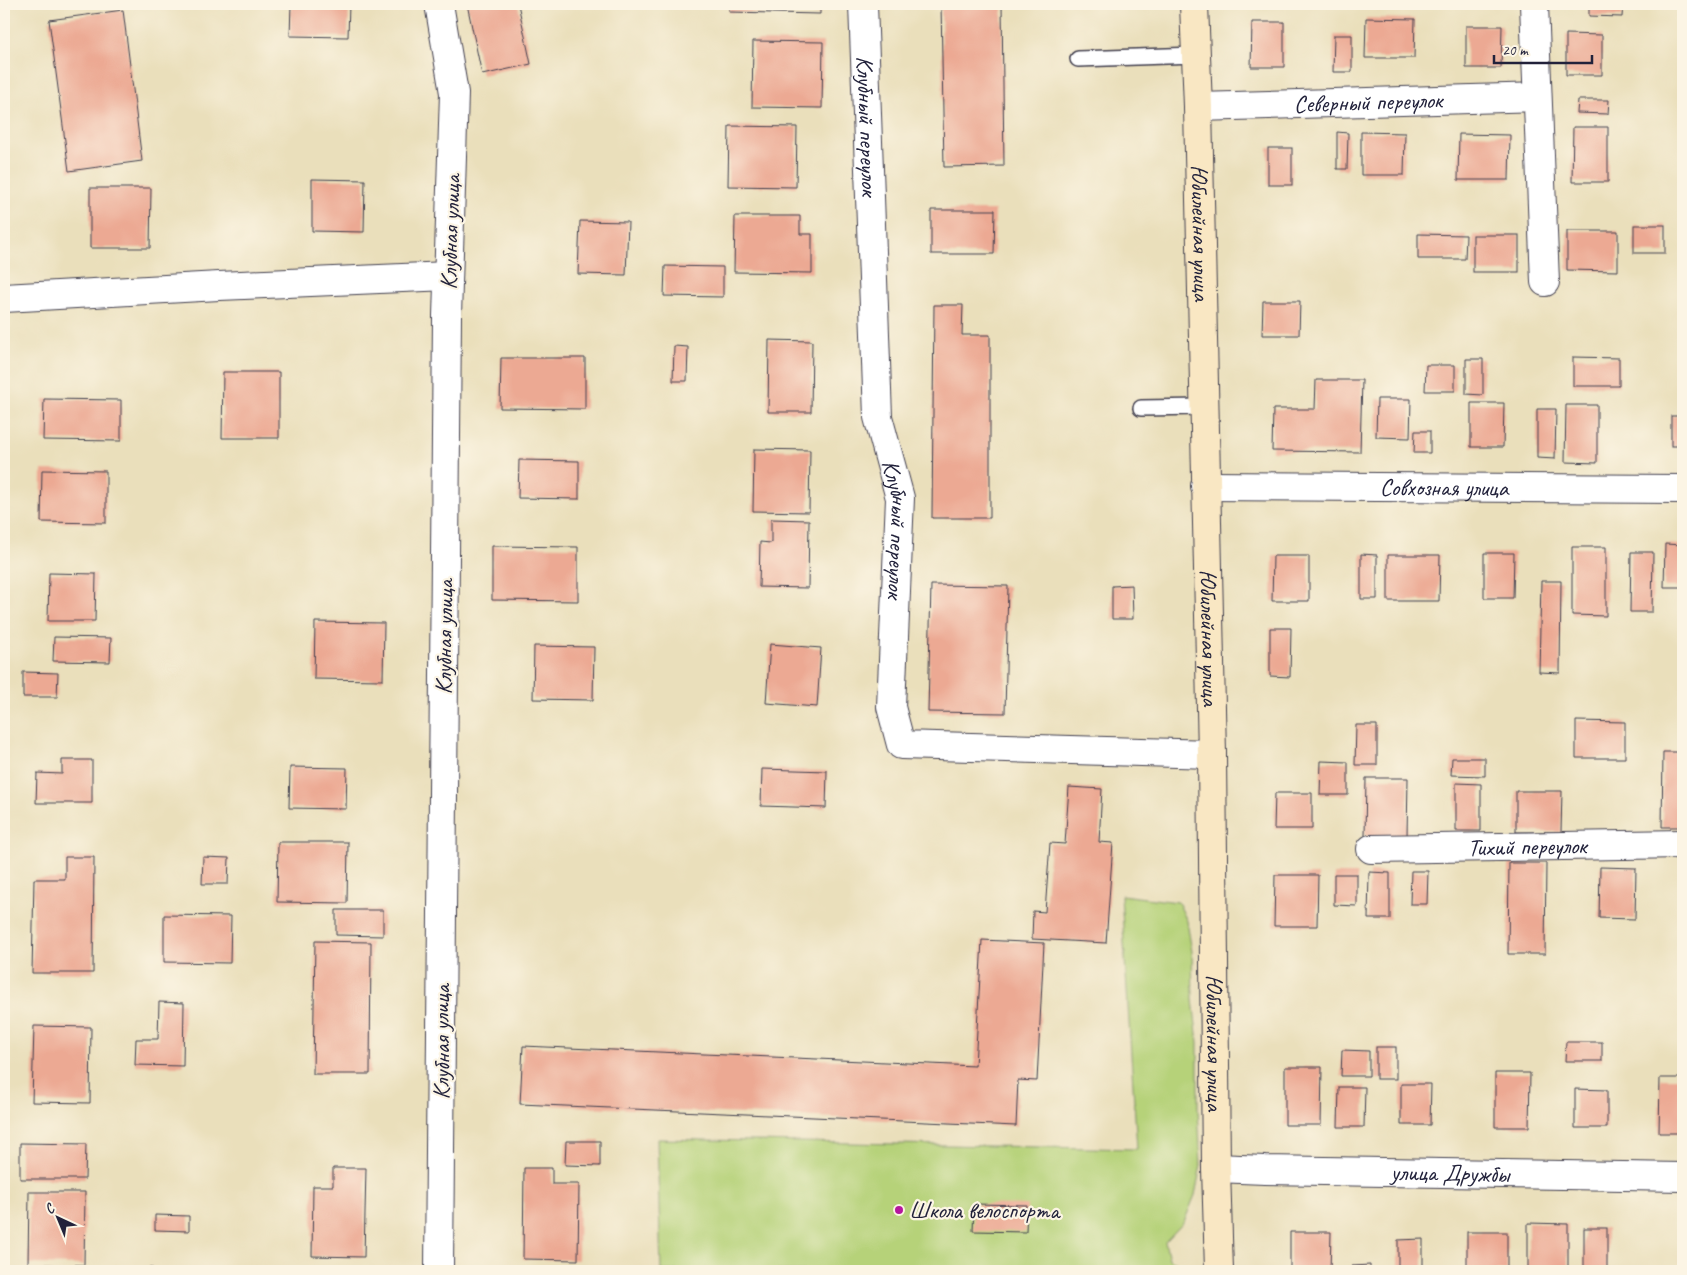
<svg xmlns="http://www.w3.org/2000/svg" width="1687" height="1275" viewBox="0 0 1687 1275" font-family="Caveat,sans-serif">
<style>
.green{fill:#b6d279;stroke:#6c7a5a}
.building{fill:#eca993}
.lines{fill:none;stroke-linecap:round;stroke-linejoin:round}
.lane-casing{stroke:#403e4e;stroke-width:18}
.street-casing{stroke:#403e4e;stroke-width:30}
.secondary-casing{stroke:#403e4e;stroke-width:30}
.lane{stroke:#fff;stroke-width:15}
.street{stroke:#fff;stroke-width:28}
.secondary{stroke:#f9e7c3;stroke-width:28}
.poi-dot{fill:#b5179e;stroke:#fcf5e5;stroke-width:2}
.labels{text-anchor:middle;stroke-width:4.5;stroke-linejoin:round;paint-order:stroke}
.street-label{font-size:24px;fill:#22223b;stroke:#fcf5e5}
.poi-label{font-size:24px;fill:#22223b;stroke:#fcf5e5;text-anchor:start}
</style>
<rect width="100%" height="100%" fill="#fcf5e5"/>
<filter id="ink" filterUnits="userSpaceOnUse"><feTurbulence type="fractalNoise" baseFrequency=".02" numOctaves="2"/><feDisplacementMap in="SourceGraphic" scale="10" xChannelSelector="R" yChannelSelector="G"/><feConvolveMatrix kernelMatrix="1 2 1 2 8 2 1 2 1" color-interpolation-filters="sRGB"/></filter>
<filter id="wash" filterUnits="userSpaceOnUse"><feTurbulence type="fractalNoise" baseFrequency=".0096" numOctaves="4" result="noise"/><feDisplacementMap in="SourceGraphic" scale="20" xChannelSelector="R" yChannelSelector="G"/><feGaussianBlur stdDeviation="1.12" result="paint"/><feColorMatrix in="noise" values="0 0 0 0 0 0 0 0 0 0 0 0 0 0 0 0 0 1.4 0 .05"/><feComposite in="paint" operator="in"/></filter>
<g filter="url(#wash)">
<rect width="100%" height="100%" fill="#eadfbb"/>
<!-- green -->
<polygon class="green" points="1121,895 1178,902 1187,921 1192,952 1193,1000 1198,1042 1198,1110 1201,1165 1195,1195 1184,1222 1165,1242 1169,1259 1183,1265 1184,1271 1139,1271 1139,1268 1138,1271 661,1271 657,1139 1137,1149"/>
<g id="blocks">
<!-- building -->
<g class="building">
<polygon points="291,4 349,4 348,37 290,36"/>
<polygon points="467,4 518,4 531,64 482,75"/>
<polygon points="729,4 820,4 820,14 729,12"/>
<polygon points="941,4 1002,4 1004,166 944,167"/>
<polygon points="1589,4 1623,4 1622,17 1589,16"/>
<rect x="1656" y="4" width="27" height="3"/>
<polygon points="123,10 142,161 69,171 49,20"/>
<polygon points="1366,18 1415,19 1414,58 1365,58"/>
<polygon points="1252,22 1284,22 1284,67 1251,67"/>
<polygon points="1466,26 1502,26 1501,68 1466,68"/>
<polygon points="1566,34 1602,35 1602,75 1566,75"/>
<polygon points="1334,35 1352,35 1352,72 1333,72"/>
<polygon points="753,41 823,42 822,108 752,107"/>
<polygon points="1578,100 1609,100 1608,114 1577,113"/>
<polygon points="729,126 797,127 796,187 728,186"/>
<polygon points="1573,127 1608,127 1608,182 1572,182"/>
<polygon points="1337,132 1348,133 1347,169 1337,169"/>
<polygon points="1361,132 1405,133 1404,175 1361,175"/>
<polygon points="1459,134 1510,135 1509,180 1458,180"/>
<rect x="1268" y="148" width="24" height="37"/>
<polygon points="312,179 365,180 364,232 312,231"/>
<polygon points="90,188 151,188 150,248 90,248"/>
<polygon points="931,210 995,210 994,254 931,254"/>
<polygon points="735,216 800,216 800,234 812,234 812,273 734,272"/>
<polygon points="580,221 628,222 626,275 578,274"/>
<rect x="1634" y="225" width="31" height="28"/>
<polygon points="1567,231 1618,231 1618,271 1567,270"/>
<polygon points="1418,234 1466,235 1465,259 1418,259"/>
<rect x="1473" y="235" width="46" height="37"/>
<polygon points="665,266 723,267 723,297 664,296"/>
<polygon points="1263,301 1300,301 1299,335 1262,335"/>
<polygon points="934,305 963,305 962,335 990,335 990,518 932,518"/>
<polygon points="769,340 812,341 811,412 768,412"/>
<polygon points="674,346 688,347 687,381 673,381"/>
<polygon points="1573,357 1619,358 1619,386 1573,386"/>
<polygon points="501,358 585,358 585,409 500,408"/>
<polygon points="1466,359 1483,359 1483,395 1466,394"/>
<polygon points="1426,365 1455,365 1455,391 1425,391"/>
<polygon points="223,372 279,372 279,438 222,438"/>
<polygon points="1316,380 1362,380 1360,452 1272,451 1273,409 1315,409"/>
<polygon points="44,399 121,400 121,441 43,440"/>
<polygon points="1377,399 1411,399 1410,438 1376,437"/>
<polygon points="1471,403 1504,403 1503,447 1471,447"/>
<polygon points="1566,405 1597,405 1597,463 1565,462"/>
<polygon points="1537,409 1556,409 1555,459 1537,458"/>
<rect x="1671" y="416" width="12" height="30"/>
<polygon points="1415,431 1430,431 1430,453 1414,453"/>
<polygon points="754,449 810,450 809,512 753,511"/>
<polygon points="519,460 579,461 579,499 518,498"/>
<polygon points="42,470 106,471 106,523 41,522"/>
<polygon points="771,519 809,520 808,588 759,587 760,542 771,543"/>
<polygon points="1665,544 1683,545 1683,587 1664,587"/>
<polygon points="492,546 578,547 578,601 492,600"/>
<polygon points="1572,547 1606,547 1606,616 1572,615"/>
<polygon points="1631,552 1653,552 1652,612 1630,612"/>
<polygon points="1484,553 1514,553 1513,598 1484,598"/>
<polygon points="1361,554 1377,555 1377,599 1361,599"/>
<polygon points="1388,555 1440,555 1439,601 1388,601"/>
<polygon points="1273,556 1309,556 1309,601 1272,601"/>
<polygon points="49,573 96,574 95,621 48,621"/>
<polygon points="1541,581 1561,581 1560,673 1539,672"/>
<polygon points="931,585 1008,586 1005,713 928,712"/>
<polygon points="1132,585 1133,619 1112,619 1112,586"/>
<polygon points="315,622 384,623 383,680 314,679"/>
<polygon points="1270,628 1291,628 1290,677 1270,676"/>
<polygon points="54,637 111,638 110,662 53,661"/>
<polygon points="770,644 821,648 817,707 766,703"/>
<polygon points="534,646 594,647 593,700 533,699"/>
<polygon points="23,672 58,673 57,697 23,697"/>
<polygon points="1576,721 1625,722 1625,758 1576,758"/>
<polygon points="1356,725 1377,725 1377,765 1355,765"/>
<polygon points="1663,752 1683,752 1683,827 1662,827"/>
<polygon points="1452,758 1485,758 1485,776 1451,775"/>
<polygon points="62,760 92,760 92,803 36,803 37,773 62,774"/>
<polygon points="1321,761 1348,762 1348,795 1320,795"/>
<polygon points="290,767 347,768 346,809 289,808"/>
<polygon points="762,769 827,771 826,808 761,806"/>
<polygon points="1366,778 1408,778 1407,836 1365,836"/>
<polygon points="1456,783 1481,784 1481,831 1456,831"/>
<polygon points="1069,787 1102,789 1099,842 1113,843 1106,943 1032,939 1033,911 1045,912 1050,843 1065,844"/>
<polygon points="1516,791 1562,791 1561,832 1516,832"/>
<polygon points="1275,793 1312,793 1312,829 1274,829"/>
<polygon points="278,842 348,842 347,903 277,902"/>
<polygon points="65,857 94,857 93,973 32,973 34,879 65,879"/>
<polygon points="203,857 229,858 228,884 202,884"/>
<polygon points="1509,863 1546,863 1545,954 1508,954"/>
<polygon points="1600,867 1636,868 1635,919 1599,918"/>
<polygon points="1411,871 1428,871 1427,904 1410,904"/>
<polygon points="1369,872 1390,873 1390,919 1368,919"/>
<polygon points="1334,874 1357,874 1357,906 1334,905"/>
<polygon points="1275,875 1318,875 1317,926 1274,926"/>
<polygon points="336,910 383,910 383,936 336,935"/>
<polygon points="164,915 231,916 230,963 164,962"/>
<polygon points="982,940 1044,943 1037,1081 1018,1080 1016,1126 520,1104 523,1046 975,1066"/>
<polygon points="315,941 371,942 370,1074 313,1074"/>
<polygon points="159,1002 184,1003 183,1066 135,1065 136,1039 158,1039"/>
<polygon points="34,1026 91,1027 90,1103 32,1102"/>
<polygon points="1566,1042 1602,1042 1602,1061 1565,1061"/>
<rect x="1376" y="1047" width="20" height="32"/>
<polygon points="1342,1050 1369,1051 1369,1076 1341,1076"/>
<polygon points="1285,1067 1322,1067 1321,1125 1285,1125"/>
<polygon points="1495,1073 1530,1073 1529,1127 1495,1127"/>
<polygon points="1660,1078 1683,1078 1683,1133 1659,1133"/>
<polygon points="1401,1084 1431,1084 1430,1125 1401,1125"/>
<polygon points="1339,1087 1365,1087 1364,1127 1338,1127"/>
<polygon points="1575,1089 1607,1090 1607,1128 1575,1128"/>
<polygon points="566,1141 600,1141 600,1166 565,1165"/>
<polygon points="20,1143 86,1144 85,1179 20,1179"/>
<polygon points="333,1168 366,1168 364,1257 312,1256 313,1186 333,1186"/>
<polygon points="524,1168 552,1168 552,1184 579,1184 578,1260 523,1259"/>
<polygon points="29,1192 85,1192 84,1265 28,1264"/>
<polygon points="974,1204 1027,1205 1026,1232 973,1231"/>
<polygon points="155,1215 189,1216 189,1231 155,1230"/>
<polygon points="1528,1223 1568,1224 1568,1271 1528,1271"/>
<rect x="1584" y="1228" width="23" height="43"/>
<polygon points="1290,1232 1331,1232 1330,1271 1290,1271"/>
<rect x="1467" y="1232" width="40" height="39"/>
<polygon points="1423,1239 1423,1271 1398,1271 1398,1240"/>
<polygon points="1370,1265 1370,1271 1352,1271 1352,1266"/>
<rect x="108" y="1268" width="44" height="3"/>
</g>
</g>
</g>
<g filter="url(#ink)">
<use href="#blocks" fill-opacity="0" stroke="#403e4e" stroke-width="1"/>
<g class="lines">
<defs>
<g id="lane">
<polyline points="1078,59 1196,55"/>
<polyline points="1141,408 1203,407"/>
</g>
<g id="street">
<polyline points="439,4 454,93 447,316 439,1271"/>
<path id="s1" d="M 863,4 L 878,417 L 900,498 L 891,707 L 901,745 L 1212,754"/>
<polyline points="1534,4 1545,282"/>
<path id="s2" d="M 1198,107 L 1537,97"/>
<polyline points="4,298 219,286 448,276"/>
<path id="s3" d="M 1205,486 L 1683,489"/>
<path id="s4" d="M 1371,849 L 1683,844"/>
<path id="s5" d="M 1216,1168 L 1265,1170 L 1683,1177"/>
</g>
<g id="secondary">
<path id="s6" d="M 1194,4 L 1198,107 L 1212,754 L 1216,1168 L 1219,1271"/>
</g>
</defs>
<!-- lane casing -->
<use href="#lane" class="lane-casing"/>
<!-- street casing -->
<use href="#street" class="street-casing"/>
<!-- secondary casing -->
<use href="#secondary" class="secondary-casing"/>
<!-- lane -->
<use href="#lane" class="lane"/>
<!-- street -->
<use href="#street" class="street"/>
<!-- secondary -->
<use href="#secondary" class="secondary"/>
</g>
</g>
<!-- markers -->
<circle class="poi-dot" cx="899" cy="1210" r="5"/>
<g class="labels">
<!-- street labels -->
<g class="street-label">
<text dy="8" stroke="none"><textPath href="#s2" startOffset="170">Северный переулок</textPath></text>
<text dy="8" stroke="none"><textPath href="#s1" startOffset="122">Клубный переулок</textPath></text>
<text transform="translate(450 232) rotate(-88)" y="8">Клубная улица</text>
<text dy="8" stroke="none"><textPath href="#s6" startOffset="229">Юбилейная улица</textPath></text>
<text dy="8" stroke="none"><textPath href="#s3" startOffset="239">Совхозная улица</textPath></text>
<text dy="8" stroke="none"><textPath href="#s1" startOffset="528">Клубный переулок</textPath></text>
<text transform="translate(444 637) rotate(-89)" y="8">Клубная улица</text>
<text dy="8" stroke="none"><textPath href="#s6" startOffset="634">Юбилейная улица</textPath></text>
<text dy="8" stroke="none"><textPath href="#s4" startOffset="156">Тихий переулок</textPath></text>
<text transform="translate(441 1042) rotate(-90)" y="8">Клубная улица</text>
<text dy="8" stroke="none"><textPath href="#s6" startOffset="1039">Юбилейная улица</textPath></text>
<text dy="8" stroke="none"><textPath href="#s5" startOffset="234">улица Дружбы</textPath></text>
</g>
<!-- poi labels -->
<g class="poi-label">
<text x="909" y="1218">Школа велоспорта</text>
</g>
</g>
<!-- margin -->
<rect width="1687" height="1275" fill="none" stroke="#fcf5e5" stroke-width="20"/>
<!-- north arrow -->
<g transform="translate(58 1218) rotate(316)" stroke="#fcf5e5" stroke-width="4" paint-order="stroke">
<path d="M0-4L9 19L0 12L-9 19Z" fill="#22223b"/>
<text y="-8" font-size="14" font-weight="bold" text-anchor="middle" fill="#22223b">С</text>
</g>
<!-- scale -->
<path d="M1494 55v8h98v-8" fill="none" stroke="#22223b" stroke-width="2.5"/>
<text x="1502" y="55" font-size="15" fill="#22223b" stroke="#fcf5e5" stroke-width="4" paint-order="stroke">20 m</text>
</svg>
